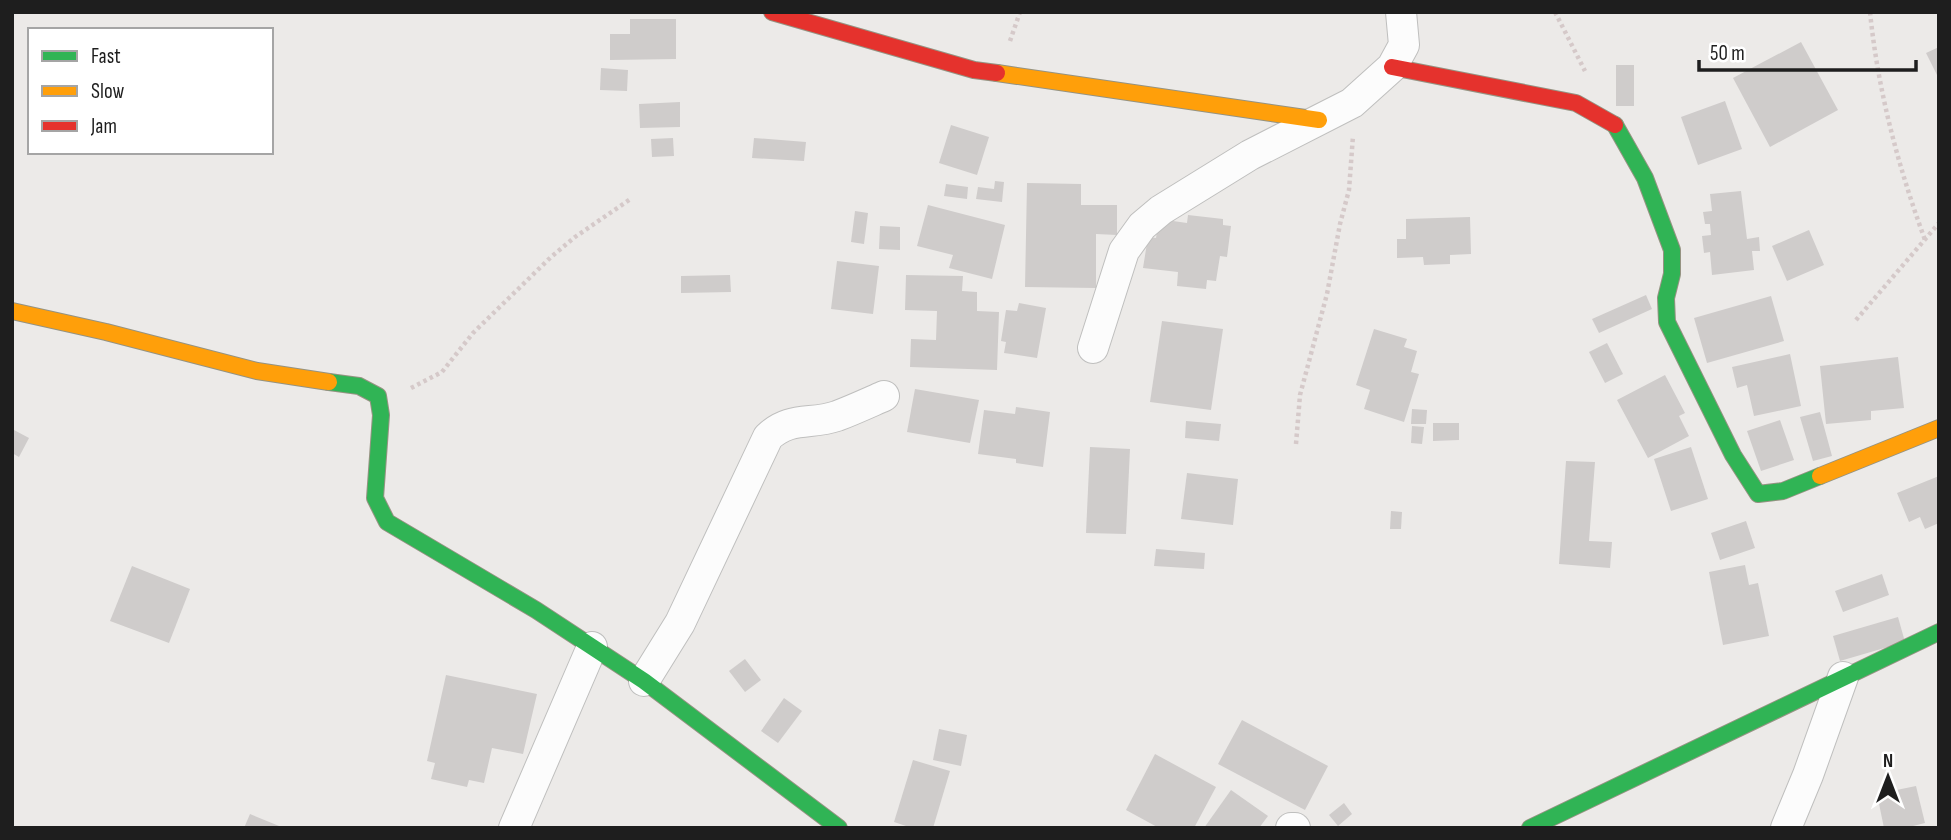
<svg xmlns="http://www.w3.org/2000/svg" width="1951" height="840" viewBox="0 0 1951 840" font-family="'Sofia Sans Condensed',sans-serif">
<style>
.building{fill:#cfcccb}
.lines{fill:none;stroke-linecap:round;stroke-linejoin:round}
.street-casing{stroke:#bfbfbe;stroke-width:32}
.fast-casing{stroke:#959382;stroke-width:18}
.slow-casing{stroke:#959382;stroke-width:18}
.jam-casing{stroke:#959382;stroke-width:18}
.path{stroke:#d5c9c9;stroke-width:4.5;stroke-dasharray:3.5 3.5;stroke-linecap:butt}
.street{stroke:#fcfcfc;stroke-width:30}
.fast{stroke:#30b455;stroke-width:16}
.slow{stroke:#ff9f0a;stroke-width:16}
.jam{stroke:#e5322d;stroke-width:16}
</style>
<rect width="100%" height="100%" fill="#eceae8"/>
<!-- building -->
<g class="building">
<polygon points="630,19 676,19 676,59 610,60 610,34 630,34"/>
<polygon points="1801,42 1838,110 1770,147 1733,78"/>
<polygon points="1939,47 1939,79 1926,53"/>
<rect x="1616" y="65" width="18" height="41"/>
<polygon points="601,68 628,70 627,91 600,90"/>
<polygon points="1725,101 1742,149 1698,165 1681,117"/>
<polygon points="680,102 680,127 640,128 639,104"/>
<polygon points="951,125 989,137 977,175 939,163"/>
<polygon points="673,138 674,156 652,157 651,139"/>
<polygon points="754,138 806,142 804,161 752,158"/>
<polygon points="995,181 1004,182 1002,202 976,199 978,187 994,189"/>
<polygon points="1027,183 1081,184 1081,205 1117,205 1117,235 1096,234 1096,288 1025,287"/>
<polygon points="946,184 968,187 967,199 944,196"/>
<polygon points="1741,191 1747,239 1759,237 1760,251 1752,251 1754,270 1712,275 1710,252 1704,253 1702,236 1711,235 1710,224 1705,224 1703,212 1712,211 1710,194"/>
<polygon points="928,205 1005,225 992,279 949,268 953,255 917,246"/>
<polygon points="855,211 868,213 864,244 851,242"/>
<polygon points="1188,215 1223,219 1223,225 1231,226 1227,257 1220,256 1216,281 1207,280 1206,289 1177,286 1178,272 1143,268 1148,237 1156,238 1159,219 1187,223"/>
<polygon points="1470,217 1471,254 1450,255 1450,264 1424,265 1423,257 1397,258 1397,239 1406,239 1406,219"/>
<polygon points="880,226 900,227 900,250 879,249"/>
<polygon points="1809,230 1824,265 1787,281 1772,246"/>
<polygon points="837,261 879,266 873,314 831,309"/>
<polygon points="730,275 731,292 681,293 681,276"/>
<polygon points="906,275 963,276 962,291 977,292 977,311 999,312 997,370 910,367 911,339 936,340 937,311 905,310"/>
<polygon points="1646,295 1652,309 1599,333 1592,319"/>
<polygon points="1771,296 1784,341 1707,363 1694,318"/>
<polygon points="1019,303 1046,308 1037,358 1004,353 1006,342 1001,341 1006,310 1017,311"/>
<polygon points="1162,321 1223,329 1211,410 1150,402"/>
<polygon points="1374,329 1407,339 1404,347 1417,351 1411,372 1419,374 1404,422 1364,409 1370,390 1356,385"/>
<polygon points="1607,343 1623,374 1605,383 1589,352"/>
<polygon points="1790,354 1801,406 1754,416 1747,385 1737,388 1732,367"/>
<polygon points="1898,357 1904,408 1871,411 1871,420 1826,424 1820,366"/>
<polygon points="1665,375 1685,413 1679,416 1689,436 1648,458 1617,400"/>
<polygon points="915,389 979,400 970,443 907,432"/>
<polygon points="1016,407 1050,412 1043,467 1016,463 1016,459 978,454 984,410 1015,414"/>
<polygon points="1412,409 1427,410 1426,424 1411,424"/>
<polygon points="1820,412 1832,456 1813,461 1800,417"/>
<polygon points="1780,420 1794,460 1761,471 1747,431"/>
<polygon points="1186,421 1221,424 1219,441 1185,438"/>
<polygon points="1433,423 1459,423 1459,440 1433,441"/>
<polygon points="1412,426 1424,427 1422,444 1411,443"/>
<polygon points="14,430 29,438 19,457 12,453"/>
<polygon points="1090,447 1130,449 1126,534 1086,533"/>
<polygon points="1691,447 1708,499 1671,511 1654,459"/>
<polygon points="1566,461 1595,462 1589,541 1612,542 1610,568 1559,564"/>
<polygon points="1187,473 1238,479 1233,525 1181,519"/>
<polygon points="1939,476 1939,523 1925,529 1920,517 1909,522 1897,493"/>
<polygon points="1391,511 1402,512 1401,529 1390,529"/>
<polygon points="1746,521 1755,548 1720,560 1711,533"/>
<polygon points="1156,549 1205,553 1204,569 1154,566"/>
<polygon points="1745,565 1749,585 1758,583 1769,636 1723,645 1709,572"/>
<polygon points="132,566 190,589 169,643 110,621"/>
<polygon points="1882,574 1889,595 1843,612 1835,591"/>
<polygon points="1898,617 1905,642 1840,661 1833,636"/>
<polygon points="745,659 761,680 745,692 729,671"/>
<polygon points="446,675 537,694 523,754 492,748 484,783 469,780 467,787 431,779 435,763 427,761"/>
<polygon points="784,698 802,711 778,743 761,731"/>
<polygon points="1242,720 1328,766 1305,810 1218,764"/>
<polygon points="939,729 967,735 961,766 933,760"/>
<polygon points="1155,754 1216,787 1194,828 1159,828 1126,810"/>
<polygon points="913,760 950,771 933,828 912,828 894,822"/>
<polygon points="1916,786 1925,823 1905,828 1884,828 1877,794"/>
<polygon points="1231,790 1268,816 1259,828 1204,828"/>
<polygon points="1344,803 1352,814 1338,826 1329,815"/>
<polygon points="250,814 284,828 244,828"/>
</g>
<g class="lines">
<defs>
<g id="street">
<polyline points="1093,348 1124,251 1142,226 1161,210 1250,155 1352,103 1392,67 1404,45 1401,12"/>
<path d="M 644,681 L 680,623 L 768,437 C 790,416 811,425 837,416 C 853,410 868,403 884,396"/>
<polyline points="514,828 592,647"/>
<polyline points="1291,828 1295,828"/>
<polyline points="1786,828 1808,775 1843,677"/>
</g>
<g id="fast">
<polyline points="1615,125 1645,178 1672,250 1672,274 1666,298 1667,322 1733,455 1758,494 1783,491 1820,476"/>
<polyline points="329,382 359,386 378,396 381,415 375,498 387,522 536,610 644,681 839,828"/>
<polyline points="1530,828 1939,632"/>
</g>
<g id="slow">
<polyline points="997,73 1319,120"/>
<polyline points="12,311 106,332 257,371 329,382"/>
<polyline points="1820,476 1939,428"/>
</g>
<g id="jam">
<polyline points="772,12 974,70 997,73"/>
<polyline points="1392,67 1576,103 1615,125"/>
</g>
</defs>
<!-- street casing -->
<use href="#street" class="street-casing"/>
<!-- fast casing -->
<use href="#fast" class="fast-casing"/>
<!-- slow casing -->
<use href="#slow" class="slow-casing"/>
<!-- jam casing -->
<use href="#jam" class="jam-casing"/>
<!-- path -->
<g class="path">
<polyline points="1555,12 1585,71"/>
<path d="M 1870,12 C 1878,91 1898,166 1925,240"/>
<polyline points="1010,41 1020,12"/>
<polyline points="1856,320 1939,223"/>
<polyline points="411,388 442,372 473,333 551,257 575,237 632,198"/>
<polyline points="1296,444 1300,395 1327,294 1340,224 1349,190 1353,136"/>
</g>
<!-- street -->
<use href="#street" class="street"/>
<!-- fast -->
<use href="#fast" class="fast"/>
<!-- slow -->
<use href="#slow" class="slow"/>
<!-- jam -->
<use href="#jam" class="jam"/>
</g>
<!-- border -->
<rect width="1951" height="840" fill="none" stroke="#1e1e1e" stroke-width="28"/>
<!-- legend -->
<rect x="28" y="28" width="245" height="126" fill="#ffffff" stroke="#a5a5a5" stroke-width="2"/>
<rect x="42" y="51" width="35" height="10" fill="#30b455" stroke="#a5a5a5" stroke-width="2"/>
<text x="91" y="63" font-size="21" fill="#1e1e1e">Fast</text>
<rect x="42" y="86" width="35" height="10" fill="#ff9f0a" stroke="#a5a5a5" stroke-width="2"/>
<text x="91" y="98" font-size="21" fill="#1e1e1e">Slow</text>
<rect x="42" y="121" width="35" height="10" fill="#e5322d" stroke="#a5a5a5" stroke-width="2"/>
<text x="91" y="133" font-size="21" fill="#1e1e1e">Jam</text>
<!-- north arrow -->
<g transform="translate(1888 777)" stroke="#ffffff" stroke-width="5" paint-order="stroke">
<path d="M0-5L12 26L0 18L-12 26Z" fill="#1e1e1e"/>
<text y="-10" font-size="19" font-weight="bold" text-anchor="middle" fill="#1e1e1e">N</text>
</g>
<!-- scale -->
<path d="M1699 60v10h217v-10" fill="none" stroke="#1e1e1e" stroke-width="3.5"/>
<text x="1710" y="60" font-size="21" fill="#1e1e1e" stroke="#ffffff" stroke-width="5" paint-order="stroke">50 m</text>
</svg>
